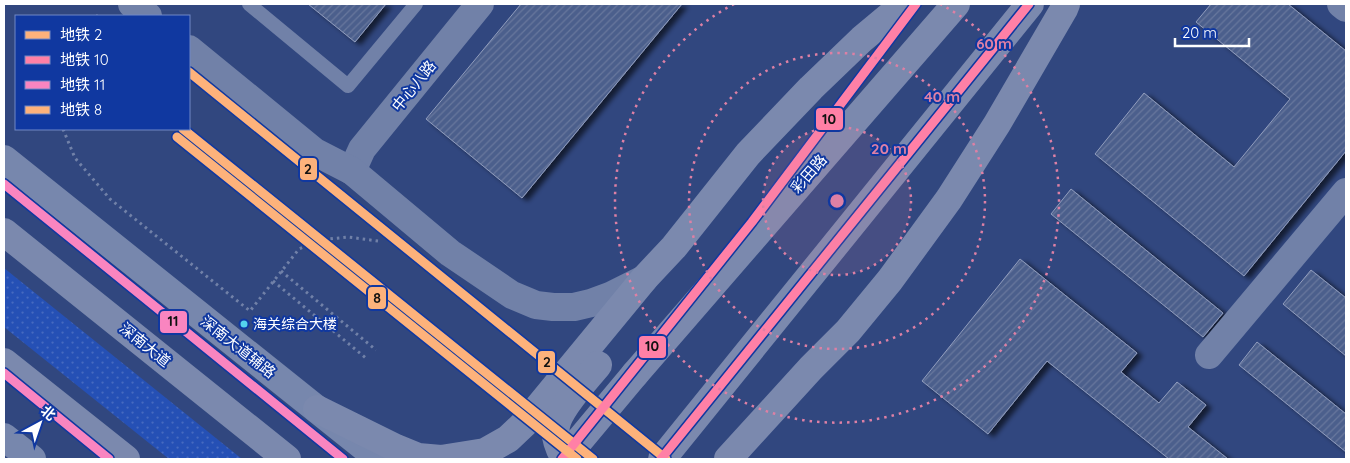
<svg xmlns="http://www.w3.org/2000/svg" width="1350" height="463" viewBox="0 0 1350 463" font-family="Quicksand,'Noto Sans SC',sans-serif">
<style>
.grass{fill:url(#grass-dots)}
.building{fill:url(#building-hatch);stroke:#919dbd;filter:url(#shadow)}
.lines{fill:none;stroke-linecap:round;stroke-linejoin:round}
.path{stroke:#7181a8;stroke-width:3;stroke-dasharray:2.5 4;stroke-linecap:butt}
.service{stroke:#7181a8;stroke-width:14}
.minor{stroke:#7181a8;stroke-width:28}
.tertiary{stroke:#7181a8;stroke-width:28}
.secondary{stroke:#7787ad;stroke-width:28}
.primary{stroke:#7b89ae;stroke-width:28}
.primary-bridge{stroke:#7b89ae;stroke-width:28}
.metro-1-casing{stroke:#1038a0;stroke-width:12}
.metro-2-casing{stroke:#1038a0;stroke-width:12}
.metro-3-casing{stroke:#1038a0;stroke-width:12}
.metro-4-casing{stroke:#1038a0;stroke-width:12}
.metro-1{stroke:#fdb27b;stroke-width:9}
.metro-2{stroke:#ff80a6;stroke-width:9}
.metro-3{stroke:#f985c0;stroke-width:9}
.metro-4{stroke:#fdb27b;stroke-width:9}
.ring{fill:none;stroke:#dd80a5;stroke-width:2.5;stroke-dasharray:2.5 5}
.bus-dot{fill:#53d2ee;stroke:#1038a0;stroke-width:2}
.labels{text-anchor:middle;stroke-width:4;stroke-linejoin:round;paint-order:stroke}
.bus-label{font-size:14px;fill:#fff;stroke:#1038a0;text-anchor:start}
.street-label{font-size:15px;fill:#fff;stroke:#1038a0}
.centre{fill:#dd80a5;stroke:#1038a0;stroke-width:2.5}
.ring-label{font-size:15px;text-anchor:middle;font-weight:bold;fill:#dd80a5;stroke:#1038a0;stroke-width:4;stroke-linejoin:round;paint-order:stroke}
.line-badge{stroke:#1038a0;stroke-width:2}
.pale-badge-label{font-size:14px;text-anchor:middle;font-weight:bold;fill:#111}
</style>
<defs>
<pattern id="grass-dots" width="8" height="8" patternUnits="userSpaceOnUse" patternTransform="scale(1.25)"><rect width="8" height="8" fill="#2550b5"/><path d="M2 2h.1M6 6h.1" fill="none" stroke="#466ac0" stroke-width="1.8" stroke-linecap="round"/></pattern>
<pattern id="building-hatch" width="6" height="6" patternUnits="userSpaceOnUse" patternTransform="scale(1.25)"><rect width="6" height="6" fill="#4c5f8c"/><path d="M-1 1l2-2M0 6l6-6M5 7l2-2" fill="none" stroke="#67779d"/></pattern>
<filter id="shadow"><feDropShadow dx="5.5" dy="3" stdDeviation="2.5" flood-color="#0009"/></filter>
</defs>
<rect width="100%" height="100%" fill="#31477f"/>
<!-- grass -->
<polygon class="grass" points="4,268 242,459 169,459 4,327"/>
<!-- building -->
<g class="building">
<polygon points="308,4 386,4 355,42"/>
<polygon points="521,4 682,4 522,198 426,119"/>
<polygon points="1211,4 1288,4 1346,51 1346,151 1244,276 1095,154 1144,93 1234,167 1290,99 1196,22"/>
<polygon points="1071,189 1223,313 1203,337 1051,214"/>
<polygon points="1020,259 1137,353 1121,372 1159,403 1177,382 1206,405 1188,427 1228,459 1169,459 1047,361 988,434 922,381"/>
<polygon points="1311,270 1346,298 1346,356 1283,304"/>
<polygon points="1257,342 1346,414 1346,452 1239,365"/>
</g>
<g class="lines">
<!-- path -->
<g class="path">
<polyline points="97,16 98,15"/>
<polyline points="63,129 75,158 110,199 250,311 299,249 319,240 348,237 378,241"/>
<polyline points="281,271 376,350"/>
<polyline points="273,281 367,359"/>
</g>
<!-- service -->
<polyline class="service" points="249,4 348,86 416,4"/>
<!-- minor -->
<g class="minor">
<polyline points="1341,4 1346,8"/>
<polyline points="352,171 362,149 480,4"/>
<polyline points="1209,355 1346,192"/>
</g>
<!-- tertiary -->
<g class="tertiary">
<polyline points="132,4 148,16"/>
<polyline points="189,49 315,152 352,171 450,253 512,295 536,305 553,307 574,307 591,303 610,296 644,279"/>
</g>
<!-- secondary -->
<g class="secondary">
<polyline points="4,159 379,459"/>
<polyline points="4,437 32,459"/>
</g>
<!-- primary -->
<g class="primary">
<polyline points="4,232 287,459"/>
<polyline points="4,362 126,459"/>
<polyline points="635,374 956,4"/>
<polyline points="317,409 396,448 418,457 441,459 485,452 508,439 527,421 644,279 674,247 748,154 811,88 862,39 904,4"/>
<path d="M 565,459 C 559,449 554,438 556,426 C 559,408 586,380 598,365"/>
<polyline points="662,459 1030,4"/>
<polyline points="728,459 811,368 848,331 890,280 949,199 997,124 1064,9 1066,4"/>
</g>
<!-- primary-bridge -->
<polyline class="primary-bridge" points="564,459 635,374"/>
<defs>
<g id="metro-1">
<polyline points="189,72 666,459"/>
<polyline points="183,129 593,459"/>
</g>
<g id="metro-2">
<polyline points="562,459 752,222 916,4"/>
<polyline points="661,459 1029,4"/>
</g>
<g id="metro-3">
<polyline points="4,184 343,459"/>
<polyline points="4,373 109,459"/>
</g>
<polyline id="metro-4" points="177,137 577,459"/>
</defs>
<!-- metro-1 casing -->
<use href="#metro-1" class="metro-1-casing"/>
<!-- metro-2 casing -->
<use href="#metro-2" class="metro-2-casing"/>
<!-- metro-3 casing -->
<use href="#metro-3" class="metro-3-casing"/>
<!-- metro-4 casing -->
<use href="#metro-4" class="metro-4-casing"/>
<!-- metro-1 -->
<use href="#metro-1" class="metro-1"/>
<!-- metro-2 -->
<use href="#metro-2" class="metro-2"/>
<!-- metro-3 -->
<use href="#metro-3" class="metro-3"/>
<!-- metro-4 -->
<use href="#metro-4" class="metro-4"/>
</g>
<!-- distance rings -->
<circle cx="837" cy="201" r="74" fill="#dd80a5" fill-opacity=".12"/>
<g class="ring">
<circle cx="837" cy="201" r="74"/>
<circle cx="837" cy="201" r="148"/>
<path d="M940 4A222 222 0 1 1 734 4"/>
</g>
<!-- markers -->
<circle class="bus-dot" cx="244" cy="324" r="4.5"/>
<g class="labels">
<!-- bus labels -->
<g class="bus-label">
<text x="253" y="329">海关综合大楼</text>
</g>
<!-- street labels -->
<g class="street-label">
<text transform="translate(414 86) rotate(-51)" y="5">中心八路</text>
<text transform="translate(809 174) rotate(-49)" y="5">彩田路</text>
<text transform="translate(145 345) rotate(39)" y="5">深南大道</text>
<text transform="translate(238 347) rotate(38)" y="5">深南大道辅路</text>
</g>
</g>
<circle cx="837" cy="201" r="8" class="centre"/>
<g class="ring-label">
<text x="994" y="49">60 m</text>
<text x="942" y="102">40 m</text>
<text x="889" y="154">20 m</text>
</g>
<g class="line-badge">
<rect x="815" y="107" width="29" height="24" rx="5" fill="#ff80a6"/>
<rect x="299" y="157" width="19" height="24" rx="5" fill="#fdb27b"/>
<rect x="367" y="286" width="20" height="24" rx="5" fill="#fdb27b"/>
<rect x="159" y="310" width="29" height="24" rx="5" fill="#f985c0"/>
<rect x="638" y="335" width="29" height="24" rx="5" fill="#ff80a6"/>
<rect x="537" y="350" width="19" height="24" rx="5" fill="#fdb27b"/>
</g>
<g class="pale-badge-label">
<text x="829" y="124">10</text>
<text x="308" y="174">2</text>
<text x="377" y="303">8</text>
<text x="173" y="326">11</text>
<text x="652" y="351">10</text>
<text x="547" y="367">2</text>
</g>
<!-- border -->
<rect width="1350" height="463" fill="none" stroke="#ffffff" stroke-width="10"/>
<!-- legend -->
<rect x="15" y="15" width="175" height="115" fill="#1038a0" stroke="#7088c6"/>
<rect x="25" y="31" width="25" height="8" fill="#fdb27b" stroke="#7088c6"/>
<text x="60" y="40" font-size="15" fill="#ffffff">地铁 2</text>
<rect x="25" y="56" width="25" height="8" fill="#ff80a6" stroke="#7088c6"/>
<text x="60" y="65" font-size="15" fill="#ffffff">地铁 10</text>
<rect x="25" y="81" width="25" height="8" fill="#f985c0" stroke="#7088c6"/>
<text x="60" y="90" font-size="15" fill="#ffffff">地铁 11</text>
<rect x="25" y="106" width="25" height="8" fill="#fdb27b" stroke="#7088c6"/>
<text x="60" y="115" font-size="15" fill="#ffffff">地铁 8</text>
<!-- north arrow -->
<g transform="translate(40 423) rotate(40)" stroke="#1038a0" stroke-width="4" paint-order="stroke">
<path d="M0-4L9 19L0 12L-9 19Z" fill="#ffffff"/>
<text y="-8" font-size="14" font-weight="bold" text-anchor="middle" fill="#ffffff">北</text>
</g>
<!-- scale -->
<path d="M1175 38v8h74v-8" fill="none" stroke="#ffffff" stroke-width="2.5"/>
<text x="1182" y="38" font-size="15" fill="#ffffff" stroke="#1038a0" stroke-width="4" paint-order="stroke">20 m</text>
</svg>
